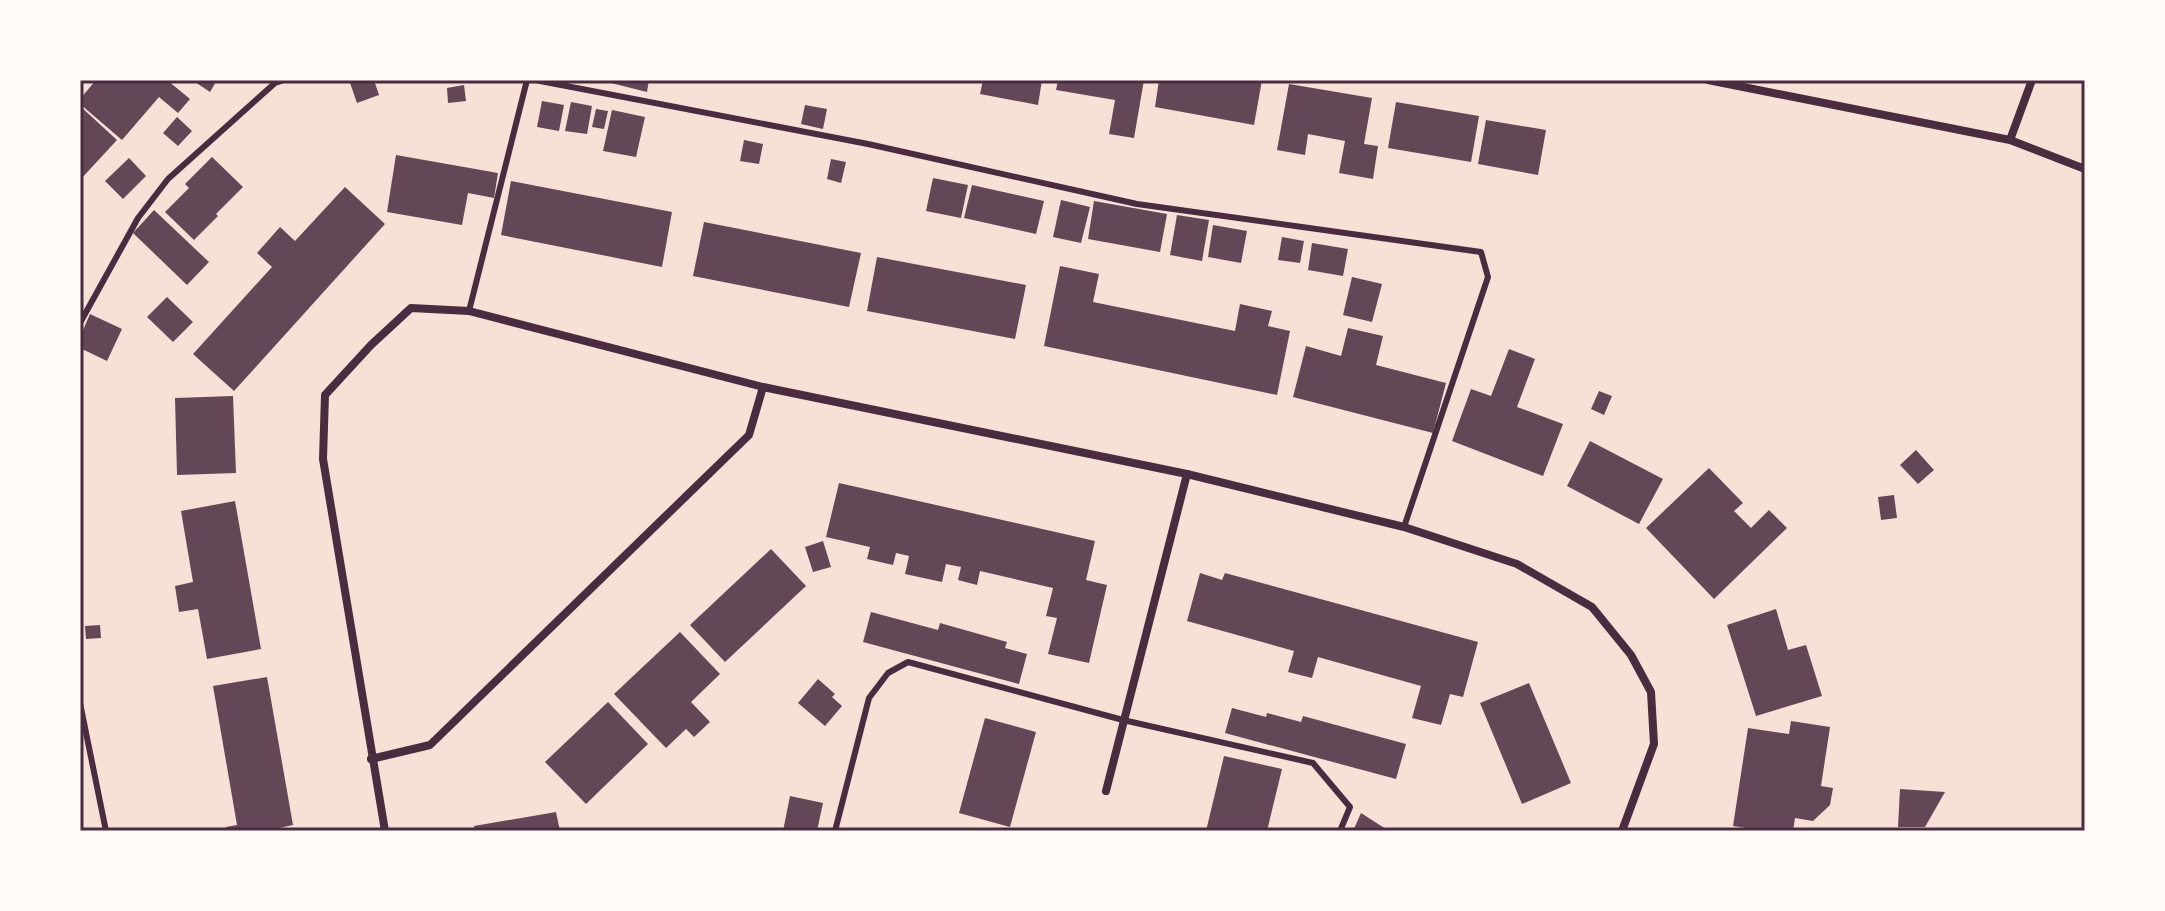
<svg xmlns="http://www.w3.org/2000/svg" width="2165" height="911" viewBox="0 0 2165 911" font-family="Arial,sans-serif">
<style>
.building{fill:#644757}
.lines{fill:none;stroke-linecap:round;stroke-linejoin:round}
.service{stroke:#4a2c40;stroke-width:6}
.minor{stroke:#4a2c40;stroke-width:8}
.neatline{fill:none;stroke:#4a2c40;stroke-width:3}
</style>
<rect width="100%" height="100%" fill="#f7e1d7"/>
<!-- building -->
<g class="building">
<polygon points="96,80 167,80 190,99 178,113 159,97 122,140 80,104 80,99"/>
<polygon points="192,80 217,80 210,92"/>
<polygon points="349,80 374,80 379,95 357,103"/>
<polygon points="599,80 649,80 647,92"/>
<polygon points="983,80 1042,80 1038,105 980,94"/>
<polygon points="1058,80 1144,80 1134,138 1109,134 1115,100 1056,90"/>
<polygon points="1159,80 1262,80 1254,125 1155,107"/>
<polygon points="1289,84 1372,98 1364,144 1378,146 1373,179 1339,173 1345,141 1308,134 1305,155 1277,150"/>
<polygon points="464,85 466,101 448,103 447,88"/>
<polygon points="542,101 564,105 559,131 537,127"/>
<polygon points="571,102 592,106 587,134 565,131"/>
<polygon points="1396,102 1479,116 1471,162 1388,148"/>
<polygon points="805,105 827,109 823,129 801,124"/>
<polygon points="80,106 117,140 80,180"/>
<polygon points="596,109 608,111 604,129 592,127"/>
<polygon points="612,110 645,117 636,157 603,151"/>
<polygon points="177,117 192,131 178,146 163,133"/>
<polygon points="1486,120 1546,130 1538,175 1478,164"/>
<polygon points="744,140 763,144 759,164 740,161"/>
<polygon points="396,155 498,173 494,198 468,193 462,225 387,212"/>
<polygon points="212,157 243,187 216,214 218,216 194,240 165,212 189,188 185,184"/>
<polygon points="129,158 146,176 123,199 105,181"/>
<polygon points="831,159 846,162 841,183 827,179"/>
<polygon points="933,178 968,185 961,218 926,211"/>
<polygon points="511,181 672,212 662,267 501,235"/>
<polygon points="972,185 1044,201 1036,234 964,218"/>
<polygon points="345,187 385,224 234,391 193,354 272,267 257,253 280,227 295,241"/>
<polygon points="1061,200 1090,207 1081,243 1053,237"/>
<polygon points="1094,201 1167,214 1160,252 1088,239"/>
<polygon points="154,210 209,262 187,285 133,233"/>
<polygon points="1177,215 1209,220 1202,261 1170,255"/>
<polygon points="704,222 861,253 849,307 693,276"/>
<polygon points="1213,225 1247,231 1241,263 1208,257"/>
<polygon points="1282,237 1304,241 1300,263 1278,260"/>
<polygon points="1312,243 1348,249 1343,276 1308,270"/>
<polygon points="877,257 1026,285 1015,339 867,311"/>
<polygon points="1060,266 1099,274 1093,302 1235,331 1240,304 1272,311 1268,326 1290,331 1277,395 1044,346"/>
<polygon points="1352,277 1382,284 1372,322 1343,315"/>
<polygon points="167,297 193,322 173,342 147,317"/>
<polygon points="90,314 122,329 107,361 80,348 80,337"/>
<polygon points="1348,328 1383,336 1376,365 1446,383 1433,433 1293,397 1306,346 1341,356"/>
<polygon points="1509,349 1535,359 1517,407 1563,424 1543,476 1452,441 1471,389 1491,396"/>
<polygon points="1599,391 1612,396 1604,415 1591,409"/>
<polygon points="233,396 236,473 177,475 175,398"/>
<polygon points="1590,441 1663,479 1639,524 1567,486"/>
<polygon points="1916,450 1934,470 1918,484 1900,465"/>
<polygon points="1709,468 1743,503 1734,511 1751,528 1769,510 1787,528 1714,599 1646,528"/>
<polygon points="839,483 1095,541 1086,580 1107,585 1089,663 1048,654 1057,618 1046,616 1053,588 980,571 977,585 958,580 961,567 946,564 942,582 905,574 909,556 896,553 893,565 867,559 870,547 826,537"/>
<polygon points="1894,495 1897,518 1881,520 1878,497"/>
<polygon points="235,501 261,649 207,659 198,609 179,612 175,586 193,582 181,511"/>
<polygon points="823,541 831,567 813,572 805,547"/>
<polygon points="771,549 806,586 725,662 690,625"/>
<polygon points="1200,573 1222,580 1225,573 1478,642 1463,697 1450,694 1441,725 1412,718 1421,686 1318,657 1312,678 1288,672 1294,651 1187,621"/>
<polygon points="1776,609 1788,650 1806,645 1822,696 1756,716 1727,625"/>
<polygon points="871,612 938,630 940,623 1007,642 1005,648 1027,654 1019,684 863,642"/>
<polygon points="100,625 101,638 86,639 85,626"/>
<polygon points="680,632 720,674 691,702 710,722 694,737 686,729 666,748 614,694"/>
<polygon points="267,677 293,825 265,831 227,831 226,827 237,825 213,686"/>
<polygon points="818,679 835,694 832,697 842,706 825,726 798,703"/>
<polygon points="1529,683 1571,783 1522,804 1480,703"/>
<polygon points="608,702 648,744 586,804 545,762"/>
<polygon points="1232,708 1266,717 1267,713 1301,722 1303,716 1406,744 1396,779 1225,733"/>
<polygon points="985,718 1036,732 1010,827 959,813"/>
<polygon points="1791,721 1830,727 1821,786 1833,788 1830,805 1813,821 1795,818 1793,831 1766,831 1733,826 1748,728 1789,734"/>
<polygon points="1224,756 1282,769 1267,831 1206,831"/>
<polygon points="1900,789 1945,792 1925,827 1898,827"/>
<polygon points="790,796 823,803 817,831 783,831"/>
<polygon points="556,812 560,831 475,831 474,826"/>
<polygon points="1361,813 1389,831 1353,831"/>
</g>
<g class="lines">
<!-- service -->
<g class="service">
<polyline points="535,80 868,144 1137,204 1481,252 1488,277 1404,527"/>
<polyline points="469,311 527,80"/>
<polyline points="80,323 138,218 168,179 275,83 284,80"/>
<polyline points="80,703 106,831"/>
<polyline points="835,831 869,698 888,673 908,662 1123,720 1313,763 1350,807 1340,831"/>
</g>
<!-- minor -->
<g class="minor">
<polyline points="1708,80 2010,140 2085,169"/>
<polyline points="2010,140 2032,80"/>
<polyline points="371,759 430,745 749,435 763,387"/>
<polyline points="1106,791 1187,474"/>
<polyline points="385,831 323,459 325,395 371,345 411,308 469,311 763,387 1187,474 1404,527 1517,564 1592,607 1631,655 1651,692 1654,744 1622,831"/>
</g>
</g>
<!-- border -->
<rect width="2165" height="911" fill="none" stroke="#fffaf5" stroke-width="164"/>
<rect x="82" y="82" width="2001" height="747" class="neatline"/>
</svg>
